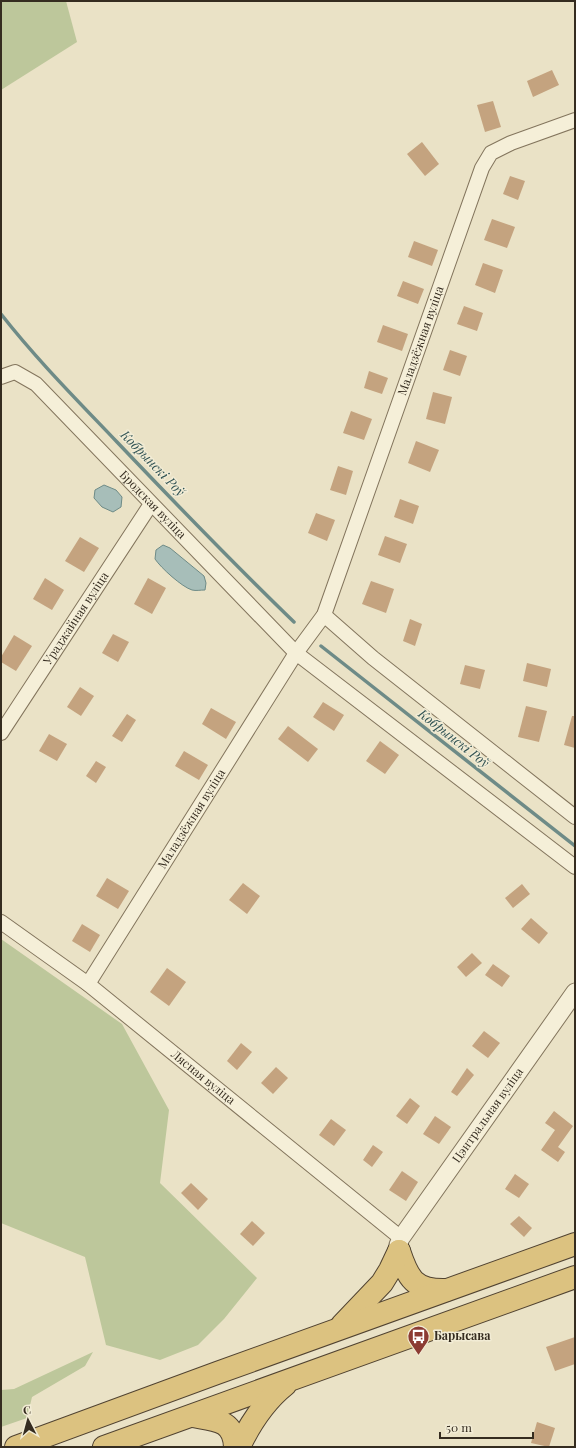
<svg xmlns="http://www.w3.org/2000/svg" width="576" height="1448" viewBox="0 0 576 1448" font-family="'Playfair Display',serif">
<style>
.green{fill:#bdc79b}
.water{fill:#a7beb9;stroke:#6e8b87}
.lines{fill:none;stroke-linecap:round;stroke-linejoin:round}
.stream{stroke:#6e8b87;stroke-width:3.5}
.building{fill:#c4a37f}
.minor-casing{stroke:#83755d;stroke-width:16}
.tertiary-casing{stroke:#83755d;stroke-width:19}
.trunk-casing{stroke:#514331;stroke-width:24}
.minor{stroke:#f5efd8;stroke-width:14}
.tertiary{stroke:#f5efd8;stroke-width:17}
.trunk{stroke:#dcc280;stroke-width:22}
.labels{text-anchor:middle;stroke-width:3;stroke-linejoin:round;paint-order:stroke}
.street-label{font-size:12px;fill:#352c20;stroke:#f2ecd5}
.poi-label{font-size:12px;font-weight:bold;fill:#352c20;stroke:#f2ecd5;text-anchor:start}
.water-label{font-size:13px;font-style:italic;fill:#305253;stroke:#f2ecd5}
</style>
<rect width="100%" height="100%" fill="#eae2c6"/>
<!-- green -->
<g class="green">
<polygon points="1,1 66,1 77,42 1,90"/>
<polygon points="1,939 122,1024 169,1110 160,1183 257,1278 224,1319 198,1345 160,1360 106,1345 85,1257 1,1223"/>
<polygon points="93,1352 85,1366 32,1397 27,1418 1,1427 1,1390 14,1389"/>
</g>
<!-- water -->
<g class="water">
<polygon points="104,485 116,490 122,497 121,507 113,512 102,507 94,498 95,490"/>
<path d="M 163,545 L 170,548 L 204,576 L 206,583 L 205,590 C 200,590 196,591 192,590 C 182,587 161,568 155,559 L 156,550 Z"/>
</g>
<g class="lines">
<!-- stream -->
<g class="stream">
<path d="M 1,314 C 37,360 78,401 117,442 C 175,503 234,564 294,622"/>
<polyline points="321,646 575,846"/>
</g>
</g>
<!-- building -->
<g class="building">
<polygon points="552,70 559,85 533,97 527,81"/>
<polygon points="493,101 501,127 485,132 477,105"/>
<polygon points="422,142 439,164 425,176 407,154"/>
<polygon points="510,176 525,181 518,200 503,194"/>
<polygon points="492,219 515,227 507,248 484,240"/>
<polygon points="414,241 438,250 432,266 408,257"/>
<polygon points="483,263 503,270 495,293 475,285"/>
<polygon points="403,281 424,289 418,304 397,296"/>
<polygon points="464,306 483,313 477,331 457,324"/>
<polygon points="383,325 408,334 402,351 377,342"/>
<polygon points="450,350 467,356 460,376 443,370"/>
<polygon points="369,371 388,378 382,394 364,388"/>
<polygon points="433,392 452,397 445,424 426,419"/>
<polygon points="351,411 372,419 364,440 343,433"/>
<polygon points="416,441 439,450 430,472 408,463"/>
<polygon points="338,466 353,471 346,495 330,490"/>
<polygon points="400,499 419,506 413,524 394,517"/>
<polygon points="316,513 335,520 327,541 308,533"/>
<polygon points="385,536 407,544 400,563 378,555"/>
<polygon points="80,537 99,548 84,572 65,561"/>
<polygon points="45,578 64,590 52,610 33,599"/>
<polygon points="148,578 166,588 152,614 134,604"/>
<polygon points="371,581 394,589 386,613 362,604"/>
<polygon points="410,619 422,624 415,646 403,641"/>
<polygon points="113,634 129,642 118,662 102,653"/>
<polygon points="14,635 32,646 16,671 1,662 1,657"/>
<polygon points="527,663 551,669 547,687 523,681"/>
<polygon points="465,665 485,670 480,689 460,684"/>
<polygon points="80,687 94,696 81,716 67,707"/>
<polygon points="323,702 344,715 334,731 313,717"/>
<polygon points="526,706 547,711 539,742 518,737"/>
<polygon points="211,708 236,722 226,739 202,724"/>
<polygon points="127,714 136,720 122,742 112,736"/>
<polygon points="572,716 575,716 575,748 564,745"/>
<polygon points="288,726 318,749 308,762 278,739"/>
<polygon points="49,734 67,744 57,761 39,751"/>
<polygon points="380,741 399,755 385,774 366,761"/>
<polygon points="184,751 208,765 199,780 175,766"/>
<polygon points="96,761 106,767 96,783 86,776"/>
<polygon points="107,878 129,891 118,909 96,896"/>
<polygon points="243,883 260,896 247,914 229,900"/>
<polygon points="522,884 530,894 513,908 505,898"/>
<polygon points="531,918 548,933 539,944 521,929"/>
<polygon points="82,924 100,935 90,952 72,941"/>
<polygon points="472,953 482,963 466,977 457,967"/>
<polygon points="493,964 510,976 502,987 485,975"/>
<polygon points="167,968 186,982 169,1006 150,992"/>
<polygon points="484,1031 500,1043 488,1058 472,1046"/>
<polygon points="241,1043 252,1052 237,1070 227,1061"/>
<polygon points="276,1067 288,1078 273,1094 261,1083"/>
<polygon points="467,1068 474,1075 457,1096 451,1092"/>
<polygon points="410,1098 420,1106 407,1124 396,1116"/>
<polygon points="554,1111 573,1126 558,1147 565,1152 558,1162 541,1150 555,1130 545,1123"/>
<polygon points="435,1116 451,1127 439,1144 423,1134"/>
<polygon points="331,1119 346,1130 334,1146 319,1135"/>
<polygon points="373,1145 383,1152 372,1167 363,1160"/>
<polygon points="402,1171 418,1182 406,1201 389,1190"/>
<polygon points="515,1174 529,1184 519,1198 505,1189"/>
<polygon points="191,1183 208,1199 198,1210 181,1193"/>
<polygon points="519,1216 532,1228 524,1237 510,1224"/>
<polygon points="252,1221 265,1233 253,1246 240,1234"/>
<polygon points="575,1337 575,1364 555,1371 546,1347"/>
<polygon points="537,1422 555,1428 549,1447 531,1443"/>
</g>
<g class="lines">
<defs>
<g id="minor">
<path id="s1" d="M 1,377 L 15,372 L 36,384 L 296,653 L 575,867"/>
<polyline points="324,615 373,658 575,817"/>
<path id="s2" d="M 1,733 L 151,504"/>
<path id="s3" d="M 1,922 L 88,984 L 401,1238"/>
<path id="s4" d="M 88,984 L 296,653 L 324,615 L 482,168 L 491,153 L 511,143 L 575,120"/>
</g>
<g id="tertiary">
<path id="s5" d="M 399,1251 L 398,1245 L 401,1238 L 575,992"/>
</g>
<g id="trunk">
<path d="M 399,1251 C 408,1278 414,1291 446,1290"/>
<polyline points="342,1325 382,1283 390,1270 399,1251"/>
<path d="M 192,1416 C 214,1420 234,1419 235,1447"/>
<polyline points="16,1447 217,1373 575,1244"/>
<polyline points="104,1447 575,1277"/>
<path d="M 239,1447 C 250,1424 265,1401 285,1385"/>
</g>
</defs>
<!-- minor casing -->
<use href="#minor" class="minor-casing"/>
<!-- tertiary casing -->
<use href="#tertiary" class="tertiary-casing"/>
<!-- trunk casing -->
<use href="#trunk" class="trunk-casing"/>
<!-- minor -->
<use href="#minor" class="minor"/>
<!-- tertiary -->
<use href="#tertiary" class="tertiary"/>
<!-- trunk -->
<use href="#trunk" class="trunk"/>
</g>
<!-- icons -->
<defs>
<symbol id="bus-pin" viewBox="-11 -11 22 30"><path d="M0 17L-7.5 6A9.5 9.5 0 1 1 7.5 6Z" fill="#8c3b33" stroke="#f2ecd5"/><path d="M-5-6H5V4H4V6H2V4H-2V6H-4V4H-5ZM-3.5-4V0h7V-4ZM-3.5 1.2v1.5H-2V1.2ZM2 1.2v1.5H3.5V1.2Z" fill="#fff"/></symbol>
</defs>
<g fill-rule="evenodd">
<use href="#bus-pin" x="406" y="1324" width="25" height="34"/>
</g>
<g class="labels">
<!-- street labels -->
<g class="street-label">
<text dy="4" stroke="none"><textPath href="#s4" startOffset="729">Маладзёжная вуліца</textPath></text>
<text dy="4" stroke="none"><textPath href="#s1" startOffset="207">Бродская вуліца</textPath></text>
<text dy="4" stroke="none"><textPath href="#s2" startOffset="137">Ураджайная вуліца</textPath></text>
<text dy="4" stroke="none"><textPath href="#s4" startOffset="195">Маладзёжная вуліца</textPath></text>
<text dy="4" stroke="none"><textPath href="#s3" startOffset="255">Лясная вуліца</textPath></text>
<text dy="4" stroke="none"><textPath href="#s5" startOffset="164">Цэнтральная вуліца</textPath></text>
</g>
<!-- poi labels -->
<g class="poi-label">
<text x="434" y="1340">Барысава</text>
</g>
<!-- water labels -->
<g class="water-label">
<text transform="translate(153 463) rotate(46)" y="5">Кобрынскі Роў</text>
<text transform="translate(454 738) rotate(38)" y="5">Кобрынскі Роў</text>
</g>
</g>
<!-- border -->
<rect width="576" height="1448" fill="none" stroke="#352c20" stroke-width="4"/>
<!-- north arrow -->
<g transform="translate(28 1420) rotate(354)" stroke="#f2ecd5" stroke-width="3" paint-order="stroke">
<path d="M0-3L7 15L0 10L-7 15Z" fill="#352c20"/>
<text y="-6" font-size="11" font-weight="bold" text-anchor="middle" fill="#352c20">С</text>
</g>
<!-- scale -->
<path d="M440 1432v6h93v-6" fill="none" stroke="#352c20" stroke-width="2"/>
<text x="446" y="1432" font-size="12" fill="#352c20" stroke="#f2ecd5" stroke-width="3" paint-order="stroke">50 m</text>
</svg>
